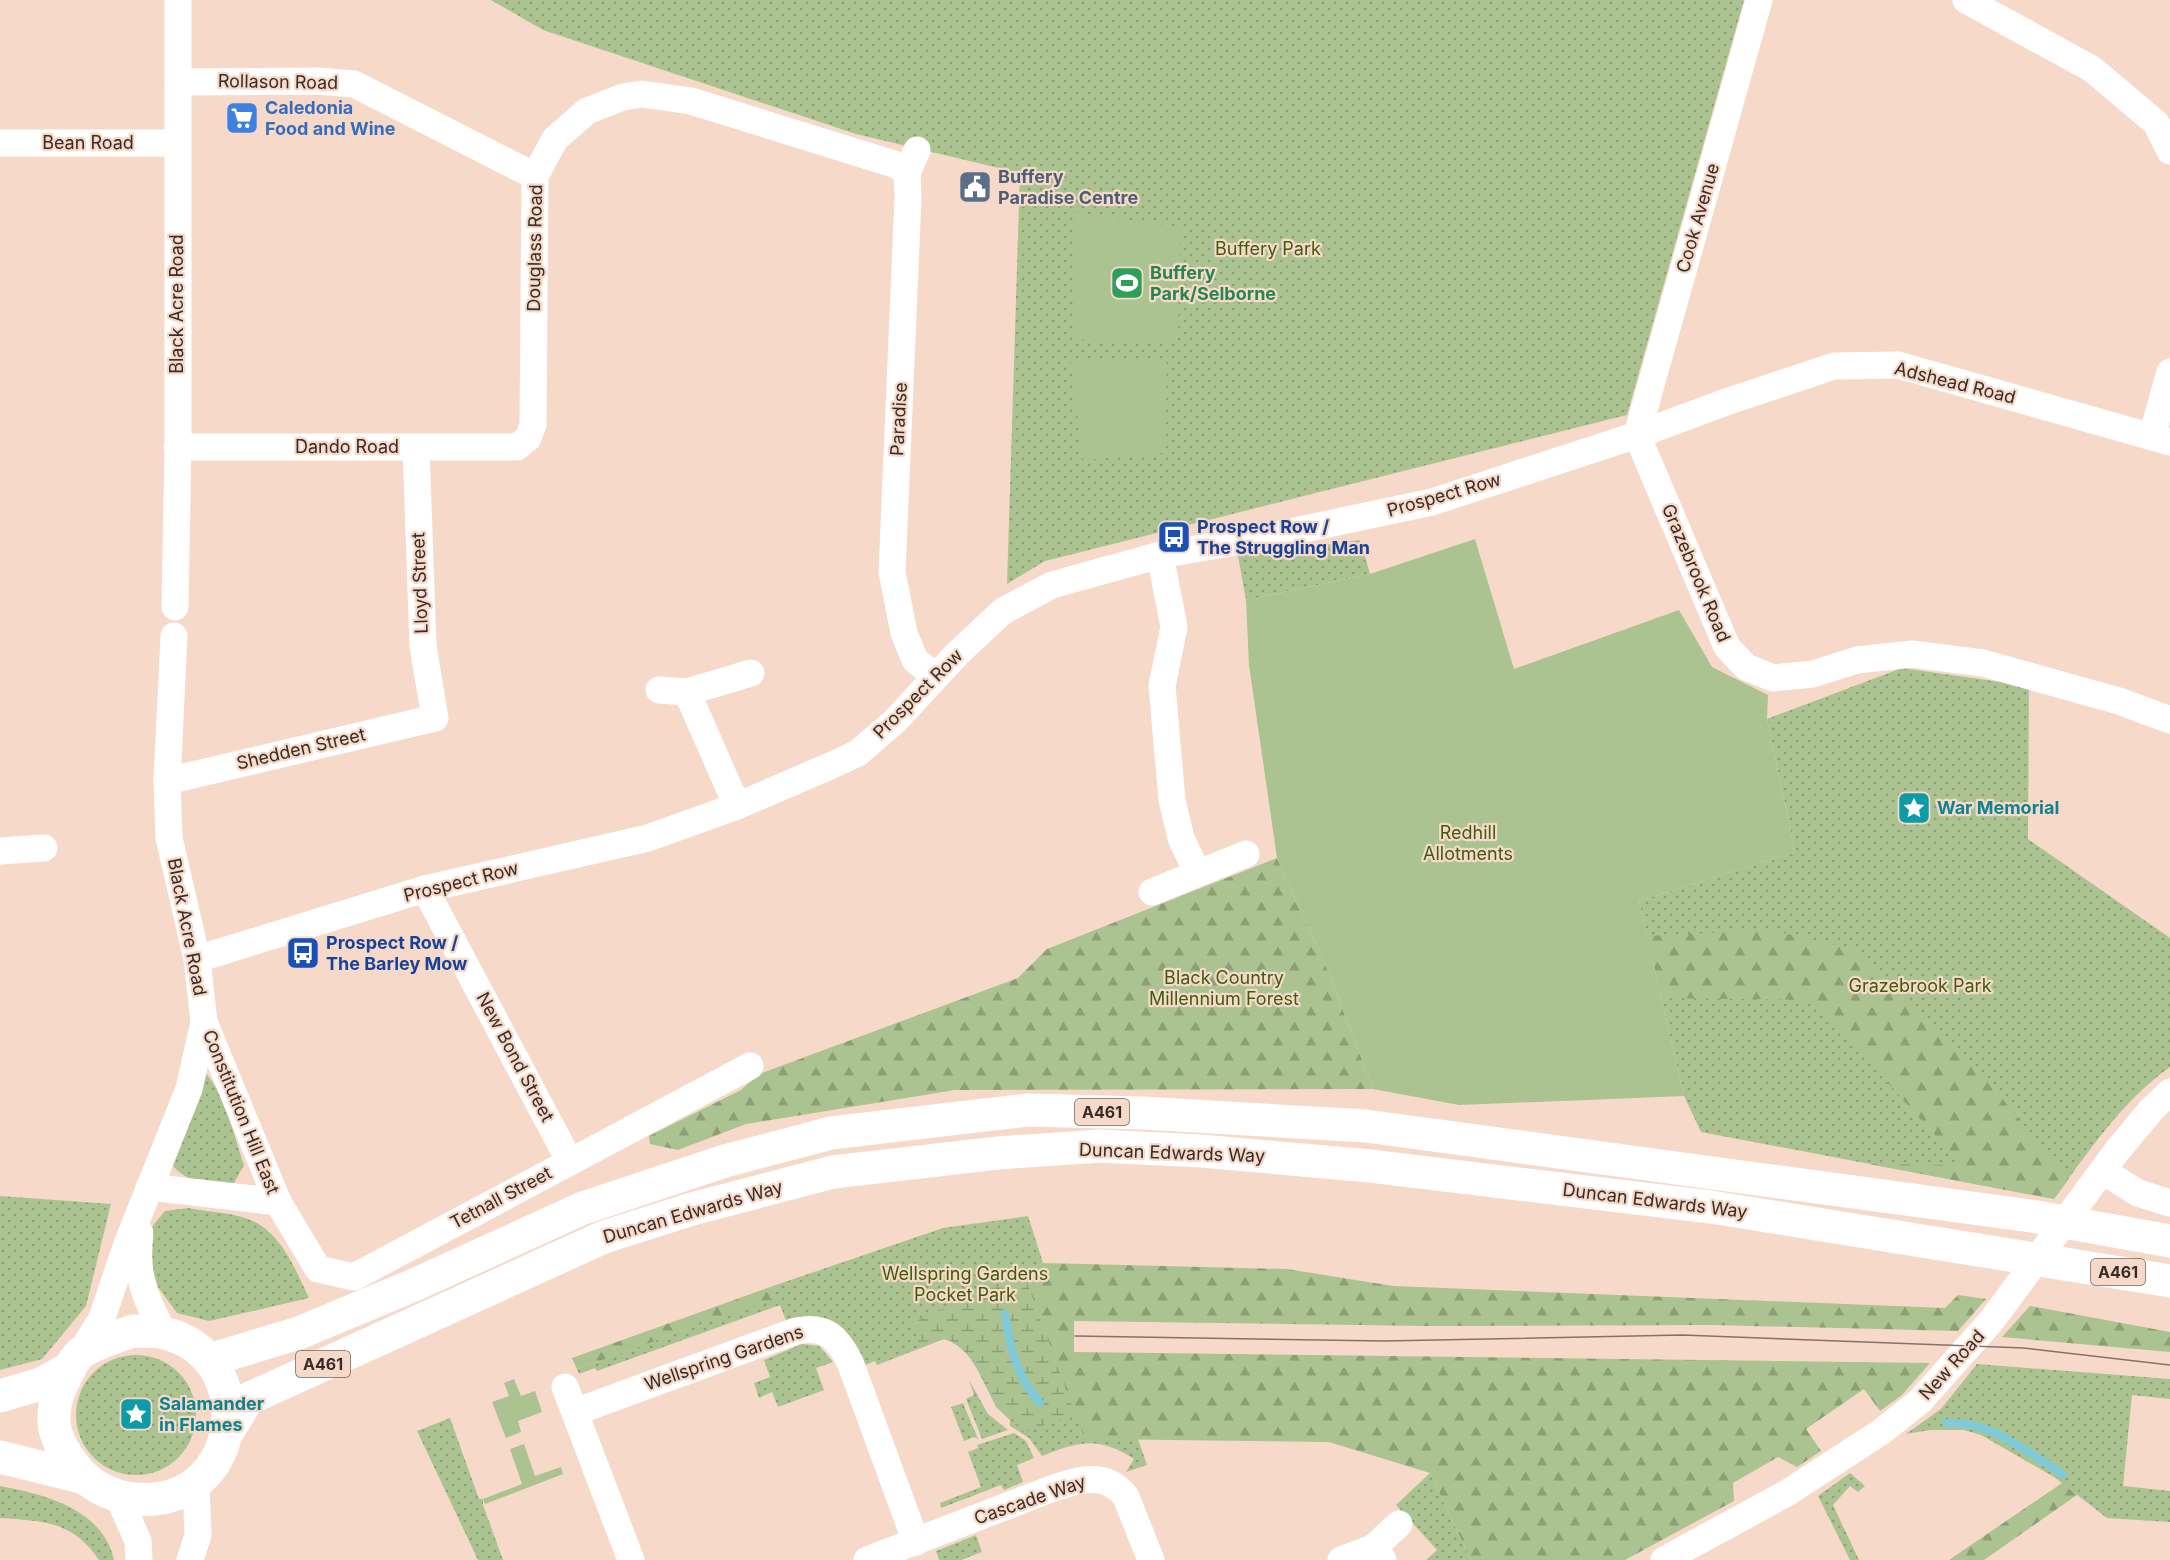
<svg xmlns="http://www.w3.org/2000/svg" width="2170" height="1560" viewBox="0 0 2170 1560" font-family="Inter,sans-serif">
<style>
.grass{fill:url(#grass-dots)}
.forest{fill:url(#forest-firs)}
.wetland{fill:url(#wetland-marsh)}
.garden{fill:#abc390}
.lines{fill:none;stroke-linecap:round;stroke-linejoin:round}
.stream{stroke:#7ecadb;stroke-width:8}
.minor{stroke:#fff;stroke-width:27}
.highway{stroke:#fff;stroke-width:33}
.tram{stroke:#847268;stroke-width:1.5}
.labels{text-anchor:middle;stroke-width:4.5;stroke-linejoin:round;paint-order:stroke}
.shield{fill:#f6d9c9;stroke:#706057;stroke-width:1.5}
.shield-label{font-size:16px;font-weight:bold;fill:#372c26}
.street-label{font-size:18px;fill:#372c26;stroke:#f6d9c9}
.shop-label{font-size:18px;font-weight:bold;fill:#366cbe;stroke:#f6d9c9;text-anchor:start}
.service-label{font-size:18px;font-weight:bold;fill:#4e5e75;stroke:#f6d9c9;text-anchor:start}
.park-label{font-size:18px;fill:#3f5c0b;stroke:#f6d9c9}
.leisure-label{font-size:18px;font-weight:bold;fill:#27864d;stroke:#f6d9c9;text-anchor:start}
.transit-label{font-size:18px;font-weight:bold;fill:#164399;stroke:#f6d9c9;text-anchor:start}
.culture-label{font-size:18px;font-weight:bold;fill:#0d838f;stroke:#f6d9c9;text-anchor:start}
</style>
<defs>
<pattern id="grass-dots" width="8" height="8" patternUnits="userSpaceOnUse" patternTransform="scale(1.5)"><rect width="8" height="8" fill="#abc390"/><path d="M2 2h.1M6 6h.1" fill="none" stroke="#8c9f75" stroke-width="1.8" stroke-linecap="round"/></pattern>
<pattern id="forest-firs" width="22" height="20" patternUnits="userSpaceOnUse" patternTransform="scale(1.5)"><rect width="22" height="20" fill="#abc390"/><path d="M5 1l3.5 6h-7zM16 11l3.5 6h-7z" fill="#8c9f75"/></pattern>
<pattern id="wetland-marsh" width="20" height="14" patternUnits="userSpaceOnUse" patternTransform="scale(1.5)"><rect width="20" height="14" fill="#abc390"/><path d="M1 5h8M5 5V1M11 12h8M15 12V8" fill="none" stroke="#8c9f75"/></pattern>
</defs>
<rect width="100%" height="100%" fill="#f6d9c9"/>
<!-- grass -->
<g class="grass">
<polygon points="491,0 1744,0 1627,415 1045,561 1007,584 1020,173 856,134 543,30"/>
<polygon points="1360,540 1370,574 1246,600 1238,556"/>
<path d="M 1902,668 L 2029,686 L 2028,839 L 2170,938 L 2170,1067 C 2122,1101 2088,1152 2054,1199 L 1701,1132 L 1684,1096 L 1639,901 L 1795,852 L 1767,719 Z"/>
<path d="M 205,1073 C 224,1091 235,1139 244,1165 L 234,1183 C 212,1187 189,1184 173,1166 L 174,1152 Z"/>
<polygon points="0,1196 111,1204 86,1306 42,1359 0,1370"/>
<path d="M 188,1208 C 207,1212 230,1212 248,1219 C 281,1231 295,1269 309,1298 L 209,1321 L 177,1313 L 158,1287 L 151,1264 L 151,1228 L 165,1211 Z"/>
<path d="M 1028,1216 L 1043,1263 L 1023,1272 L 1083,1434 L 1091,1439 L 1138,1439 L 1147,1465 L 1126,1472 L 1134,1459 C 1098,1436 1080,1441 1042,1456 L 1029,1438 L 1010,1426 L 1010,1420 C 981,1395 981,1351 944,1339 L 877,1365 L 875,1361 L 865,1365 L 787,1323 L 780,1305 L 597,1371 L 595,1368 L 579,1374 L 577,1369 L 776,1297 L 773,1286 L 943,1228 Z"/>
<polygon points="802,1344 819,1346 833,1362 816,1368 824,1390 778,1407 772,1392 759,1398 754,1383 770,1377 764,1360"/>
<circle cx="136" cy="1415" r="60"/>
<polygon points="1977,1364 2170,1379 2170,1399 2132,1395 2123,1486 2170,1491 2170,1522 2107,1518 2054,1477 1981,1435 1964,1430 1930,1430 1906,1434 1941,1409"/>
<polygon points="969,1380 988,1414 1008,1430 982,1439 966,1399 974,1395"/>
<polygon points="963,1403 978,1439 974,1437 964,1441 951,1407"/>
<polygon points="450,1418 479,1499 483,1499 483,1505 503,1560 478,1560 417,1431"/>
<polygon points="1014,1433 1026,1441 1034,1458 1017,1465 1023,1482 1004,1490 1001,1485 941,1508 940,1503 981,1487 968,1452 978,1448 977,1445"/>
<polygon points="1430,1473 1471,1560 1426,1560 1437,1550 1396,1505"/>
<polygon points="1850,1473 1865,1486 1858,1492 1850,1486 1833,1505 1859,1560 1850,1560 1818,1496"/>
<path d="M 0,1486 C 44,1494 103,1509 114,1560 L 99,1560 C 73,1521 43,1521 0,1518 Z"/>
<polygon points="976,1535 982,1552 961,1560 939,1560 936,1551"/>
</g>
<!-- forest -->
<g class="forest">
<polygon points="1277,858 1329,973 1373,1089 955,1090 746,1124 678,1150 650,1144 649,1136 741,1090 759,1074 1018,978 1047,949"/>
<polygon points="1770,930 1853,949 1916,1008 1997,1092 2068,1180 2054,1199 1869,1164 1962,1165 1813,1000 1662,998 1647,936"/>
<polygon points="1043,1263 1287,1269 1393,1286 1945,1308 1958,1295 1986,1299 1958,1331 1713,1325 1426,1326 1074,1321 1074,1352 1930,1363 1902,1395 1880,1411 1864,1389 1806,1429 1821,1451 1797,1467 1778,1457 1733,1483 1734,1501 1625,1560 1471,1560 1430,1473 1329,1442 1091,1439 1083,1434 1075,1414 1023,1272"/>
<polygon points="773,1286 777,1297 577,1369 572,1358"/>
<polygon points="2030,1306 2170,1332 2170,1352 2002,1337"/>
<polygon points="2062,1483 2077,1495 1984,1560 1949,1560"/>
</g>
<!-- wetland -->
<polygon class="wetland" points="1023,1272 1075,1414 1024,1432 996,1407 973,1359 954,1342 944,1339 920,1347 912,1323"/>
<!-- garden -->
<g class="garden">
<polygon points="1075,212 1180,227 1178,343 1074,339"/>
<polygon points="1070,358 1167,360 1165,453 1083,460"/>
<polygon points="1475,539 1514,669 1679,610 1712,667 1768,695 1767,719 1795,852 1639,901 1684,1096 1459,1105 1373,1089 1329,973 1277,858 1249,665 1246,600 1370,574"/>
<polygon points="514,1379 521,1396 535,1391 542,1412 518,1421 521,1432 506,1438 492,1402 509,1396 504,1383"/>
<polygon points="524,1444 535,1476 561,1467 563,1474 485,1504 483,1499 522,1484 510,1449"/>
</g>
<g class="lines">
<!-- stream -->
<g class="stream">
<path d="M 1005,1314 C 1010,1349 1017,1377 1040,1403"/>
<path d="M 1946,1423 C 1988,1419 2028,1453 2063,1474"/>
</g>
<!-- minor -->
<g class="minor">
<polyline points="1966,0 2092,69 2156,123 2170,151"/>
<polyline points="178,82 317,81 354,84 535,176"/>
<polyline points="0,143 176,143"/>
<polyline points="917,150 907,173 908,198 892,572 904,633 915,660 935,676"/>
<polyline points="1637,435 1727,647 1746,667 1773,678 1813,674 1857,660 1912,654 1983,663 2119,701 2170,720"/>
<polyline points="1637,435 1759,0"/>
<polyline points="2152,436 2170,372"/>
<polyline points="177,447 517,447 528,438 533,425 535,176 555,139 587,111 623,97 642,94 691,101 897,165 907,173"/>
<polyline points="1160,555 1174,627 1162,686 1172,800 1181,838 1197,872"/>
<polyline points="175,607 178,444 178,0"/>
<polyline points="659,690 687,692 751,673"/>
<polyline points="687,692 737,806"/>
<polyline points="167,781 435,718 423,646 416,447"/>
<polyline points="0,851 44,848"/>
<polyline points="425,889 570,1162"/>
<polyline points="1152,892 1246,854"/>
<polyline points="197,959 425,889 648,838 737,806 830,766 858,753 895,721 957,654 1003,611 1052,585 1160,555 1271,536 1432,502 1637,435 1729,401 1834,366 1898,365 2170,442"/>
<polyline points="204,1022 278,1202 318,1269 354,1277 750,1066"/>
<polyline points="2103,1171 2138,1193 2170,1203"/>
<polyline points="149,1187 278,1202"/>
<path d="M 140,1233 C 135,1276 144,1296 164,1333"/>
<polyline points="80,1354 102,1318 127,1244 189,1089 204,1022 197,959 169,838 167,781 174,636"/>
<polyline points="565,1387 631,1560"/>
<path d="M 575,1412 L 796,1331 C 826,1325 837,1337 850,1362 L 916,1542"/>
<polyline points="119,1498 138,1541 139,1560"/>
<polyline points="190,1560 198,1535 196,1483"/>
<path d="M 867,1560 L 1051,1489 C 1078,1480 1106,1470 1126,1497 L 1151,1560"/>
<polyline points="1341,1560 1373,1548"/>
<polyline points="1383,1560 1373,1548 1399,1524"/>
<polyline points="1664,1560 1787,1493 1881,1432 1920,1401 1992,1320 2117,1151 2152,1109 2170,1092"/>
</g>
<!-- highway -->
<g class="highway">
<path d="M 133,1331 C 143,1332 155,1330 164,1333 C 262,1356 243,1508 136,1499 C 117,1498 94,1488 80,1473 C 53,1441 45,1417 65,1378 C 69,1370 74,1358 82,1352 C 98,1342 116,1337 133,1331 Z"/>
<polyline points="209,1360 299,1333 414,1285 583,1208 725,1161 831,1133 1028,1110 1143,1113 1366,1126 2031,1216 2170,1241"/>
<polyline points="0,1396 41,1384 70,1368"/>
<polyline points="229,1430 248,1399 604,1237 692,1209 833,1172 998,1153 1100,1146 1201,1151 1370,1166 1711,1207 2170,1281"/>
<polyline points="0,1457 85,1478"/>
</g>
<!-- tram -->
<polyline class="tram" points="1075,1336 1384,1341 1682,1335 2024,1348 2170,1365"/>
</g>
<!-- icons -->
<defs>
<symbol id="supermarket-square" viewBox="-11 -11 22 22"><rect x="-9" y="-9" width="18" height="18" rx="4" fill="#3f7fe0" stroke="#f6d9c9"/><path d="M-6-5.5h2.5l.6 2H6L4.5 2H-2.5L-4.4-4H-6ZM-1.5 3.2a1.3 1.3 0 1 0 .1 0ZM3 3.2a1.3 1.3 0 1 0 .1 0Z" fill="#fff"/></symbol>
<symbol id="civic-square" viewBox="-11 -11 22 22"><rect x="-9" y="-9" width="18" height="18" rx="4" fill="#5c6f8a" stroke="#f6d9c9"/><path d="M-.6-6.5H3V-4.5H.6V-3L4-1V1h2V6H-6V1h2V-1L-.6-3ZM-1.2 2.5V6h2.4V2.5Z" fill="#fff"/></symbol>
<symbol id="stadium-square" viewBox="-11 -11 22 22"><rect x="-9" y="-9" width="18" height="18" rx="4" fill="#2e9e5b" stroke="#f6d9c9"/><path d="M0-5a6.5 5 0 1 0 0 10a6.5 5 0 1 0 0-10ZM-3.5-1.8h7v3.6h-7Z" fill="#fff"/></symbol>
<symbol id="bus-square" viewBox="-11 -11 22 22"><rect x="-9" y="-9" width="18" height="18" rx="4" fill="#1a4fb4" stroke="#f6d9c9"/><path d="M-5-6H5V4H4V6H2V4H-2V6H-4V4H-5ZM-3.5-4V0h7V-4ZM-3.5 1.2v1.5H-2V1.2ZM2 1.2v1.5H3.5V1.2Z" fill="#fff"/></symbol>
<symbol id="sight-square" viewBox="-11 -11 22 22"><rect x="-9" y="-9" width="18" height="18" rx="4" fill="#0f9aa8" stroke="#f6d9c9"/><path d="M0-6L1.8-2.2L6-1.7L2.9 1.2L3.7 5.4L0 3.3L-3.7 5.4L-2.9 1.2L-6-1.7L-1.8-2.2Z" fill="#fff"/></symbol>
</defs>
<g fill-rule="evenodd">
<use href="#supermarket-square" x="223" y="99" width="38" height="38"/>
<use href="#civic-square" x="956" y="168" width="38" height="38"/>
<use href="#stadium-square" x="1108" y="264" width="38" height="38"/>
<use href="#bus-square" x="1155" y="518" width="38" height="38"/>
<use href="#sight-square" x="1895" y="789" width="38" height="38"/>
<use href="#bus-square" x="284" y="934" width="38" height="38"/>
<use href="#sight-square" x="117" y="1395" width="38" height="38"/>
</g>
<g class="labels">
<!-- shield labels -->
<g class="shield">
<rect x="1075" y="1099" width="54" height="26" rx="4.5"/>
<rect x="2091" y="1259" width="54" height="26" rx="4.5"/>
<rect x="296" y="1351" width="54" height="26" rx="4.5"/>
</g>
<g class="shield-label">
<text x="1102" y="1118">A461</text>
<text x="2118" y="1278">A461</text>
<text x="323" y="1370">A461</text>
</g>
<!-- street labels -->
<g class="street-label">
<text transform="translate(278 82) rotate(1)" y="6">Rollason Road</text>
<text x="88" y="149">Bean Road</text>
<text transform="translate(1698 218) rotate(-74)" y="6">Cook Avenue</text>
<text transform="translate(535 248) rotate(-89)" y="6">Douglass Road</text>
<text transform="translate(177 304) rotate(-90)" y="6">Black Acre Road</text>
<text transform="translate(1955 383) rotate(14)" y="6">Adshead Road</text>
<text transform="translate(899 419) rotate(-87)" y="6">Paradise</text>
<text x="347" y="453">Dando Road</text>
<text transform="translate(1444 495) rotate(-16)" y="6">Prospect Row</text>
<text transform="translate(1696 573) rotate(67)" y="6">Grazebrook Road</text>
<text transform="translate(420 583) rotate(-92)" y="6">Lloyd Street</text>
<text transform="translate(918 694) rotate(-45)" y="6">Prospect Row</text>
<text transform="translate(301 749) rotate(-13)" y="6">Shedden Street</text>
<text transform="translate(461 882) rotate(-14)" y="6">Prospect Row</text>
<text transform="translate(187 927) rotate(79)" y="6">Black Acre Road</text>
<text transform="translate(515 1057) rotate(62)" y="6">New Bond Street</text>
<text transform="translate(241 1112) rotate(68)" y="6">Constitution Hill East</text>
<text transform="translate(1172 1153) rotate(2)" y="6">Duncan Edwards Way</text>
<text transform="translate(501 1198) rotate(-28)" y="6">Tetnall Street</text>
<text transform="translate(1655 1201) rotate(7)" y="6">Duncan Edwards Way</text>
<text transform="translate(693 1212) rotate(-16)" y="6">Duncan Edwards Way</text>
<text transform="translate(724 1358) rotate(-19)" y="6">Wellspring Gardens</text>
<text transform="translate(1952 1365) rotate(-48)" y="6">New Road</text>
<text transform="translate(1030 1500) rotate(-19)" y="6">Cascade Way</text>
</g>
<!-- shop labels -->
<g class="shop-label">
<text x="265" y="114">Caledonia<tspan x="265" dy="21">Food and Wine</tspan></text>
</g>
<!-- service labels -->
<g class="service-label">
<text x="998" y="183">Buffery<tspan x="998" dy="21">Paradise Centre</tspan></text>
</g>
<!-- park labels -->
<g class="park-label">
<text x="1268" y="255">Buffery Park</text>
<text x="1468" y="839">Redhill<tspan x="1468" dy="21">Allotments</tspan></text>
<text x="1224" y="984">Black Country<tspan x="1224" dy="21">Millennium Forest</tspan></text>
<text x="1920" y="992">Grazebrook Park</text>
<text x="965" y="1280">Wellspring Gardens<tspan x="965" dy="21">Pocket Park</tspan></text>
</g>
<!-- leisure labels -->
<g class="leisure-label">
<text x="1150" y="279">Buffery<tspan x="1150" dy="21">Park/Selborne</tspan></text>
</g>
<!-- transit labels -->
<g class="transit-label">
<text x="1197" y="533">Prospect Row /<tspan x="1197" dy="21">The Struggling Man</tspan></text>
<text x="326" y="949">Prospect Row /<tspan x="326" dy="21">The Barley Mow</tspan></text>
</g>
<!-- culture labels -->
<g class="culture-label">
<text x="1937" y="814">War Memorial</text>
<text x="159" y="1410">Salamander<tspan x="159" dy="21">in Flames</tspan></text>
</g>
</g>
</svg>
